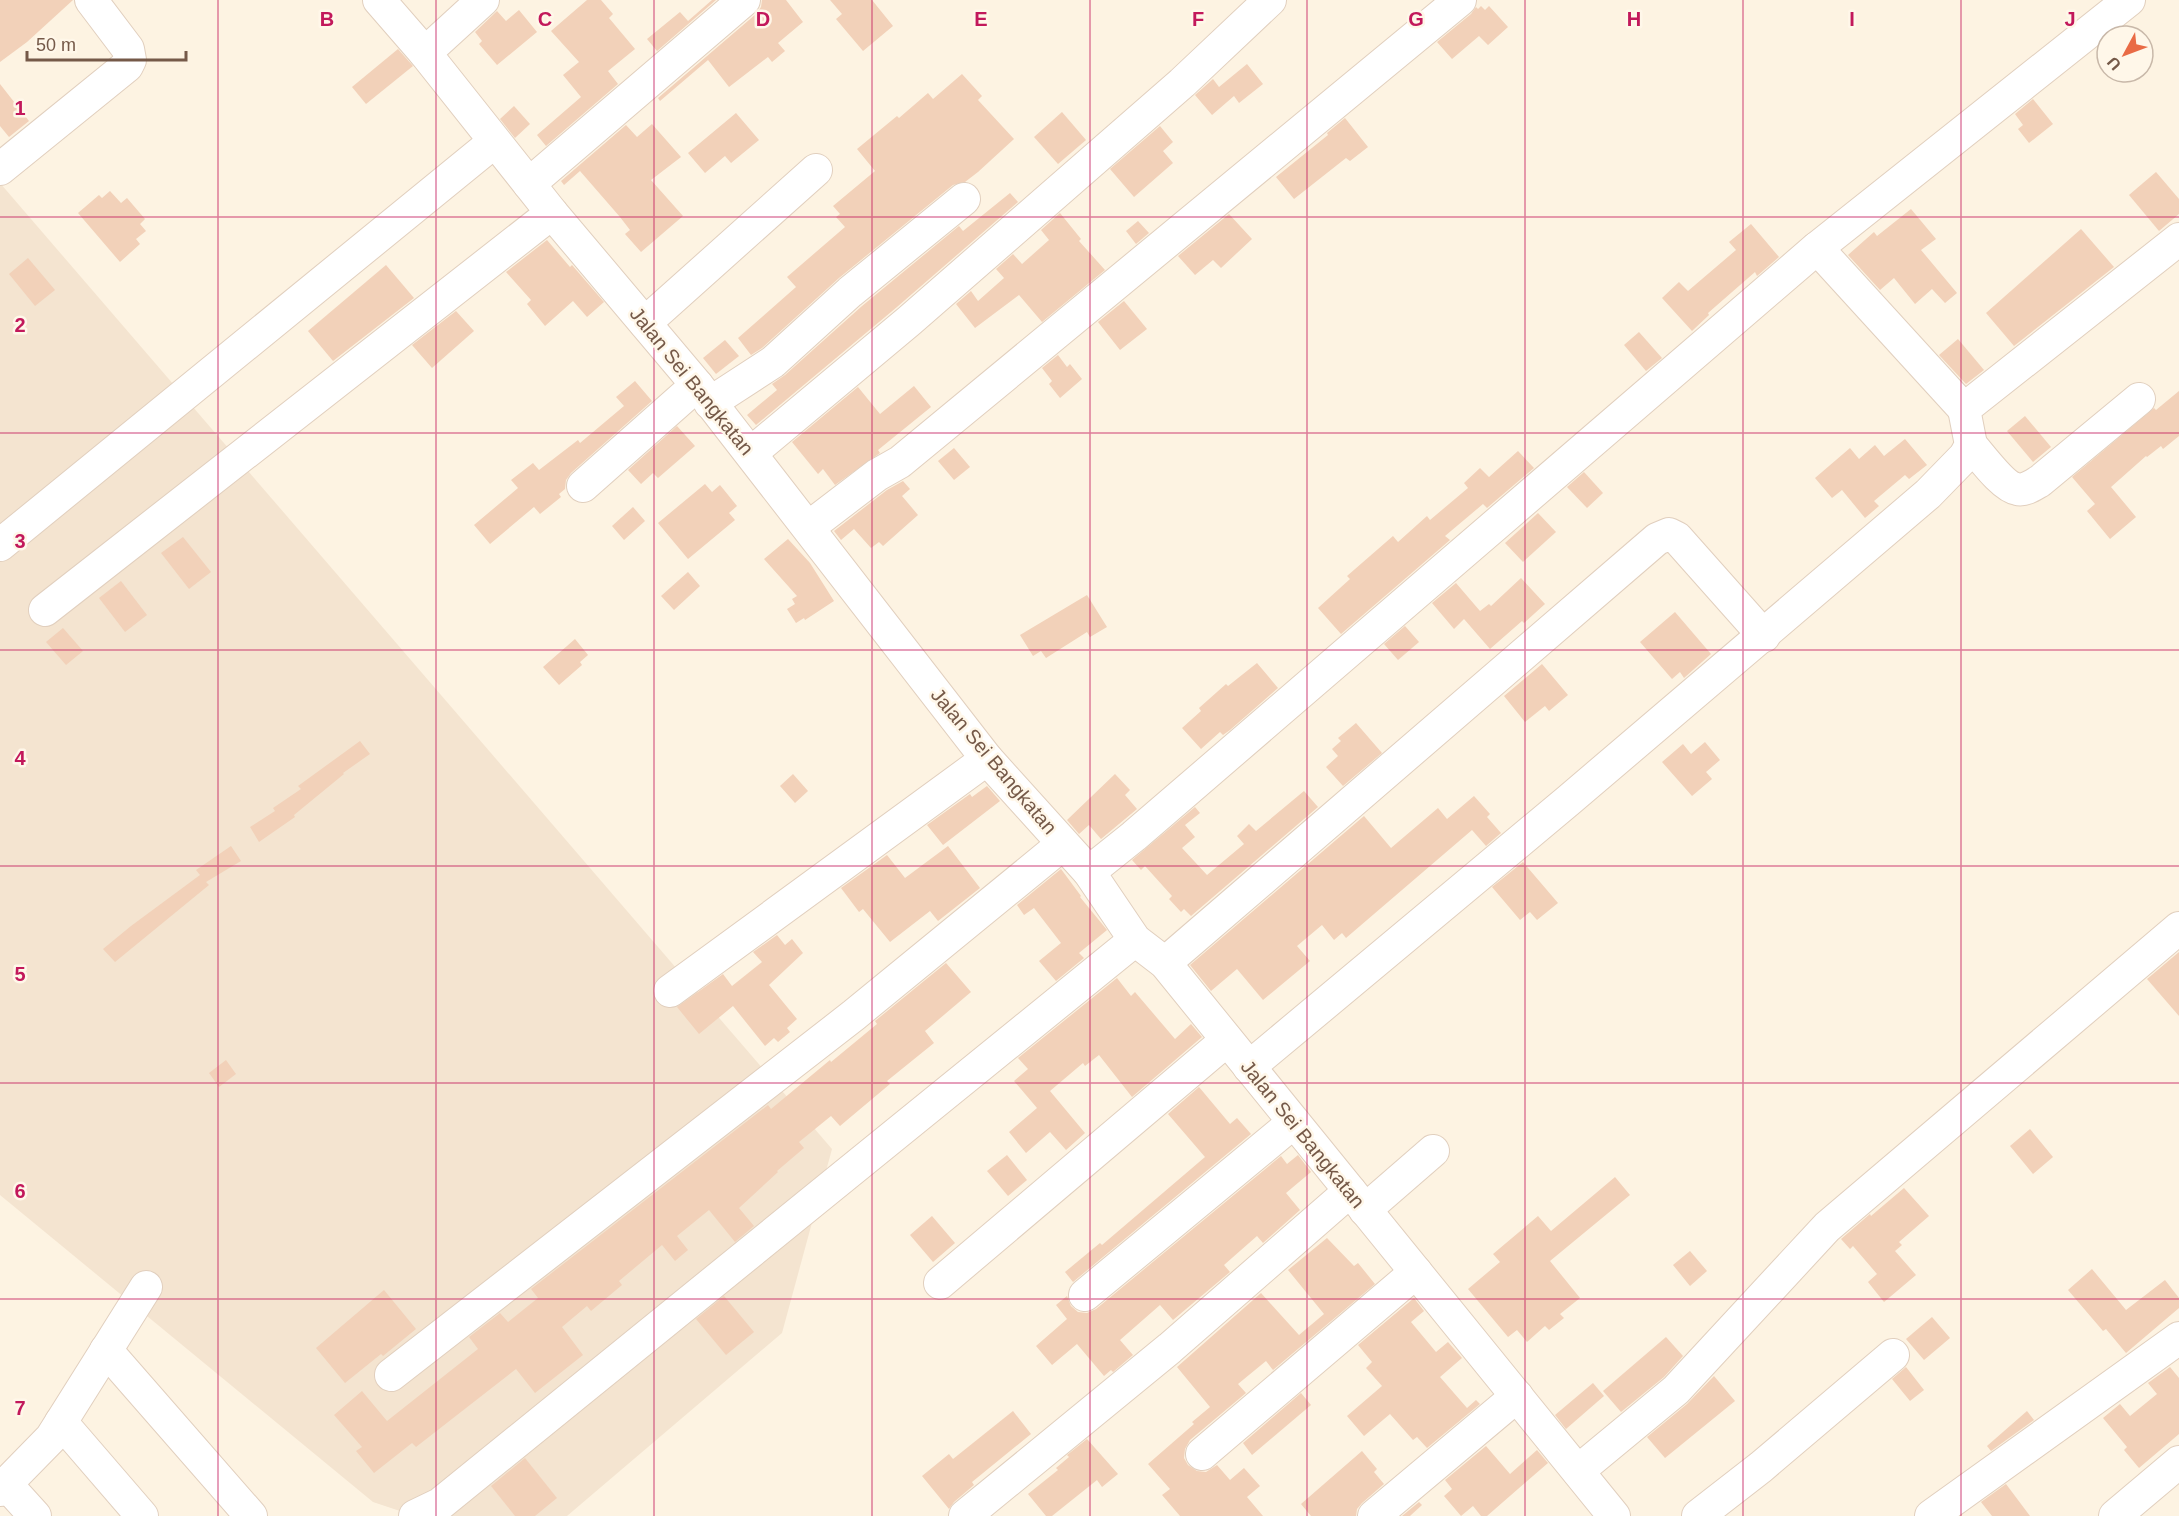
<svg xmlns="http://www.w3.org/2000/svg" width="2179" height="1516" viewBox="0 0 2179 1516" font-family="Helvetica,sans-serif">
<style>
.residential{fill:#f4e4d0}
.building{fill:#f2d1b9}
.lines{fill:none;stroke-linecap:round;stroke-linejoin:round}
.minor-casing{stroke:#e1cfbe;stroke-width:34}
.minor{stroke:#fff;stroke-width:32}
.grid{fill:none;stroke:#c2185b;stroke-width:1.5;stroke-opacity:0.55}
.labels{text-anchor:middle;stroke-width:5;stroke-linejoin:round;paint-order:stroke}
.street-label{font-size:20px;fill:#755948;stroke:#fff7e9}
.grid-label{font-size:20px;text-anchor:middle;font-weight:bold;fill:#c2185b;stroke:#fff7e9;stroke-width:5;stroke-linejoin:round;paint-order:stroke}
</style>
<rect width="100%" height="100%" fill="#fdf3e2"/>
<!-- residential -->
<polygon class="residential" points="0,183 832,1149 782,1333 567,1516 415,1516 373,1502 0,1195"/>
<!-- building -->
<g class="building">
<polygon points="0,0 73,0 27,42 0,62"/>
<polygon points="587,0 601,0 613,14 609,18 635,49 608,71 618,84 546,146 537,135 581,97 563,75 579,62 551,31"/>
<polygon points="712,0 716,0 657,51 647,39 680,12 688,21"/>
<polygon points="762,0 786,0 803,22 778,43 785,51 772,62 768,57 729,87 708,60 660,101 658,98 756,14 761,7"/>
<polygon points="830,0 872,0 893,26 863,51 836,19 842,14"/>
<polygon points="1481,6 1485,10 1489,6 1508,27 1488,45 1479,36 1452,59 1437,42 1471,14 1476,7 1478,9"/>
<polygon points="519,10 537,32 497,65 479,44 482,41 475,32 497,11 506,21"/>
<polygon points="398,49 413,66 366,104 352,87"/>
<polygon points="1247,64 1263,84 1239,103 1234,96 1212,115 1195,95 1213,79 1219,87"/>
<polygon points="962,74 982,96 978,100 1014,139 978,172 965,182 953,185 839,278 762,348 751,355 738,338 796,287 787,277 845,227 836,217 840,214 833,206 875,171 857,149 897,116 899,118 928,93 933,99"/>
<polygon points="0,84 29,121 9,137 0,126"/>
<polygon points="2033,99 2053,124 2029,143 2018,129 2023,125 2015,114"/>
<polygon points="514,106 530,124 515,138 500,119"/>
<polygon points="1062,112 1086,140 1058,164 1034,137"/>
<polygon points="736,113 759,140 731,163 725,156 705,173 688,153"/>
<polygon points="1345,118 1368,147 1350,161 1346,158 1294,199 1276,177 1328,135 1327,133"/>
<polygon points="652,124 681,157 651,180 683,216 641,252 625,234 630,230 620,217 580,171 564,185 561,181 626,125 637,137"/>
<polygon points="1160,126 1173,142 1163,151 1173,163 1134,197 1110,169"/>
<polygon points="2156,172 2179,199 2179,214 2159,231 2129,195"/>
<polygon points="110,191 121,203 127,198 145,219 140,224 146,231 136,239 140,244 120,262 78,213 99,195 102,198"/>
<polygon points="1010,193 1018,202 897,307 756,425 747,415 777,390 772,384 785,375 862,306 959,226 963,231"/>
<polygon points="1911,209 1936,239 1921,250 1957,293 1945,303 1932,289 1915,304 1894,278 1880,290 1848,255 1874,232 1877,236"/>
<polygon points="1060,213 1081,239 1079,241 1105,270 1042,322 1019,295 975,328 956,304 971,291 978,301 1004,278 996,269 1013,254 1022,264 1049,240 1041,230"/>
<polygon points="1229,214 1252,239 1221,268 1213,260 1195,275 1178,256"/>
<polygon points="1138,221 1149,233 1136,244 1126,231"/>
<polygon points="1751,224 1779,257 1757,276 1755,272 1708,313 1709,315 1692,331 1662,298 1679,282 1688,291 1736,250 1729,242"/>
<polygon points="2081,229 2114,267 2014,346 1986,313"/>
<polygon points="547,240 570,267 572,265 604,302 587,317 573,301 545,326 527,304 531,300 506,272"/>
<polygon points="28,258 55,290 35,306 9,274"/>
<polygon points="386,265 414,298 333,361 308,331"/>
<polygon points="1124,301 1147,329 1120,350 1098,322"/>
<polygon points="456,311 474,331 432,368 412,345"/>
<polygon points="1639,332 1662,358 1646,371 1624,345"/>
<polygon points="1958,339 1984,370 1966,384 1939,355"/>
<polygon points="725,340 739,356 716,374 703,358"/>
<polygon points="1058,355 1067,367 1070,364 1082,379 1060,398 1049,384 1052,381 1042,368"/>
<polygon points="635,381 652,401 571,473 566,480 565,489 559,494 561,497 540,514 534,507 490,544 474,525 518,488 511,480 533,463 539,470 578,440 580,443 624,406 616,397"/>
<polygon points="914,386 931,407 878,450 880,453 835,485 823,469 818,474 792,442 858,387 880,414"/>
<polygon points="2179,391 2179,436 2163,449 2161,446 2147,457 2146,456 2111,487 2136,517 2110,539 2087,511 2095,504 2072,477 2154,408 2156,410"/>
<polygon points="2025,416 2051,447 2033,462 2007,431"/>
<polygon points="677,426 695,446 658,478 653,473 641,484 628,470"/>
<polygon points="1905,439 1927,465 1909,479 1905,475 1874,501 1879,506 1865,518 1842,490 1832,498 1815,478 1850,448 1859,459 1875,445 1884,456"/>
<polygon points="954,448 970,467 954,480 938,461"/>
<polygon points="1518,451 1534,468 1487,508 1483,504 1445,536 1450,540 1341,634 1318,608 1350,579 1347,576 1393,536 1398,542 1427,516 1430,520 1468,488 1464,483 1480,468 1489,477"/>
<polygon points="1584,472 1603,493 1587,508 1567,487"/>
<polygon points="903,481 910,489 902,496 918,515 883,546 879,542 871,548 854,529 841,540 834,531 887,490"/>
<polygon points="705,484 712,492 720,485 737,506 729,513 735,520 688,559 658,523"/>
<polygon points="633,507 645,521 624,540 612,526"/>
<polygon points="1538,513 1556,532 1523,562 1505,543"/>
<polygon points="183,537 211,572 189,589 161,553"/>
<polygon points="788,539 810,563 834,601 805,620 804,618 796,623 787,609 795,604 792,599 797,596 764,559"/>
<polygon points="688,572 700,586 674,610 661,596"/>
<polygon points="1521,578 1545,604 1524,623 1522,621 1490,649 1464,619 1454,629 1432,603 1456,583 1480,611 1489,604 1491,606"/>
<polygon points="121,581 147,615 125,632 99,598"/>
<polygon points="1087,595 1107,627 1090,637 1087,632 1046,658 1041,651 1033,656 1020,635"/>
<polygon points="1675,612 1711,654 1684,678 1680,672 1672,679 1640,642"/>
<polygon points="1405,626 1419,642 1398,660 1384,644"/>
<polygon points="63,628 83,651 66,665 46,642"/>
<polygon points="575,639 588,655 580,662 582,665 559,685 543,667"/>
<polygon points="1257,663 1278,688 1230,730 1223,735 1220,732 1201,749 1182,728 1201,711 1199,708 1226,684 1228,686"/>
<polygon points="1542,664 1568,695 1549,711 1545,706 1525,722 1504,696"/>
<polygon points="1356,723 1382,753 1343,786 1326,767 1338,756 1332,749 1341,741 1338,738"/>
<polygon points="360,741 370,754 343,773 344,774 294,815 295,817 259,842 250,827 275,811 273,808 301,789 298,786"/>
<polygon points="1705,742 1720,760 1706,772 1712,779 1692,796 1662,762 1683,744 1691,754"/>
<polygon points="793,774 808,791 795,803 780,786"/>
<polygon points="1115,774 1130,790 1125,795 1137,809 1101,839 1089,825 1079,834 1067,820"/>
<polygon points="987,786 1000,801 943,845 927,825 970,794 972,797"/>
<polygon points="1304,791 1318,807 1191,916 1184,909 1181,912 1169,899 1172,896 1145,866 1141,870 1132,860 1195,807 1200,813 1185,825 1195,837 1182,848 1207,875 1244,844 1237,836 1249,824 1256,831"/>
<polygon points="1474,796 1490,814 1487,817 1501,833 1486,846 1472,830 1346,938 1342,933 1334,940 1322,925 1297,946 1310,961 1263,1000 1237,969 1211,991 1190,965 1364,816 1391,848 1438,808 1447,819"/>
<polygon points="231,846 241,861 206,882 209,885 115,962 103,949 131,926 200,875 196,870"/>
<polygon points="948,846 980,888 938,921 930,911 890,942 863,909 859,912 841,888 887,855 905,878"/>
<polygon points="1523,862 1558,903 1537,920 1530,912 1520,920 1492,887"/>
<polygon points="1061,869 1081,896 1080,897 1107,930 1079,953 1084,958 1056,981 1039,961 1061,943 1034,908 1024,915 1017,905"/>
<polygon points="777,935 785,945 792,939 803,953 769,985 797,1019 787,1028 790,1032 778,1042 774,1038 765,1046 733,1006 699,1034 677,1007 723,974 732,986 762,962 753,952"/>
<polygon points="2179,952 2179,1016 2147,979"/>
<polygon points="946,963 971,992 925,1031 934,1043 887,1081 890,1084 840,1126 831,1116 799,1142 804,1148 777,1171 778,1172 739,1208 754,1226 735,1242 709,1210 677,1236 688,1250 675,1261 662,1245 619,1281 622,1285 591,1311 587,1306 562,1327 583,1355 535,1393 516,1369 416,1447 412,1443 374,1473 356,1451 362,1447 334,1415 362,1391 387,1421 478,1349 469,1337 500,1313 508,1322 538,1298 531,1289 768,1105 771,1109 830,1060 831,1062 877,1024 875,1021"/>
<polygon points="1117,978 1131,996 1135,992 1175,1039 1191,1024 1202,1037 1132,1097 1099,1055 1085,1066 1083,1063 1050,1091 1085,1133 1066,1150 1050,1132 1026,1153 1009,1132 1037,1108 1014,1081 1028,1069 1018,1058"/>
<polygon points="226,1060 236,1074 219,1087 209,1073"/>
<polygon points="1199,1087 1230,1124 1237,1118 1251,1134 1073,1282 1065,1272 1100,1243 1102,1245 1205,1157 1168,1114"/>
<polygon points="2030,1129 2053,1157 2033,1174 2010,1146"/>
<polygon points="1007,1155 1027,1180 1008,1196 987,1171"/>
<polygon points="1298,1155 1311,1172 1286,1193 1300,1210 1263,1243 1257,1236 1224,1265 1230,1272 1173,1320 1160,1305 1120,1340 1133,1355 1113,1372 1111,1370 1104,1376 1077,1344 1052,1365 1036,1346 1067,1319 1056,1305 1067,1296 1071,1306 1078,1312 1087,1313 1096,1309 1281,1156 1287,1164"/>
<polygon points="1615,1177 1630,1195 1550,1261 1580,1298 1560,1314 1564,1318 1549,1330 1545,1326 1527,1342 1517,1330 1508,1337 1468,1289 1500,1262 1493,1254 1538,1216 1551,1231"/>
<polygon points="1904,1188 1929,1216 1899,1242 1902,1245 1895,1251 1916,1275 1884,1302 1868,1282 1877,1274 1853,1246 1850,1249 1841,1239 1870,1214 1871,1216"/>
<polygon points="932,1216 955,1243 933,1262 910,1235"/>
<polygon points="1327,1238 1354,1266 1358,1263 1375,1284 1273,1370 1266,1361 1238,1384 1246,1393 1190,1440 1185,1449 1184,1458 1188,1465 1197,1471 1206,1472 1217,1465 1230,1480 1244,1468 1260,1486 1247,1497 1263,1516 1180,1516 1162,1495 1170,1489 1148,1464 1194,1424 1192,1422 1210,1407 1177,1367 1261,1293 1299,1335 1324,1314 1288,1270"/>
<polygon points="1690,1251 1707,1271 1690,1286 1673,1265"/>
<polygon points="2092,1269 2126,1310 2165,1280 2179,1298 2179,1308 2126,1353 2106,1329 2103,1331 2068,1290"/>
<polygon points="384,1290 416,1329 383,1356 381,1354 345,1383 316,1348"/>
<polygon points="724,1296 754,1332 726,1355 696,1319"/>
<polygon points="1414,1298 1424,1311 1411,1322 1436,1352 1448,1342 1462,1358 1440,1377 1467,1408 1476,1400 1480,1404 1427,1448 1417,1437 1413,1440 1390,1414 1364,1436 1347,1416 1382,1386 1366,1368 1372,1362 1358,1345"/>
<polygon points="1932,1317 1950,1338 1924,1360 1906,1339"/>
<polygon points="1666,1337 1683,1356 1664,1377 1621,1412 1603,1391"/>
<polygon points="1906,1367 1924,1390 1910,1401 1892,1379"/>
<polygon points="2170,1367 2179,1378 2179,1434 2139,1468 2124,1450 2127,1447 2103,1418 2120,1404 2130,1416 2157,1394 2148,1383"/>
<polygon points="1714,1376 1735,1401 1665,1458 1647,1437 1687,1404"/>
<polygon points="1593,1383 1604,1396 1566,1429 1555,1415"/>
<polygon points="1301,1393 1311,1405 1252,1455 1243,1443"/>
<polygon points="1013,1411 1031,1434 972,1482 974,1485 954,1502 949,1509 922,1476 949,1454 953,1459"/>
<polygon points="2027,1411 2034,1420 1991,1451 1987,1446"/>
<polygon points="1087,1439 1118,1474 1102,1487 1097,1480 1052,1516 1046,1516 1028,1494 1058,1470 1056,1468 1069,1457 1067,1455"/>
<polygon points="1486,1446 1510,1474 1537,1450 1548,1463 1487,1516 1481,1516 1473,1506 1461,1516 1444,1496 1452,1489 1445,1480"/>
<polygon points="1362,1451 1377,1469 1374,1472 1384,1484 1362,1503 1357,1509 1356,1516 1311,1516 1301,1504"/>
<polygon points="525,1458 557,1498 535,1516 515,1516 491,1486"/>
<polygon points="2006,1484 2030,1516 1992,1516 1981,1502"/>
<polygon points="1419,1502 1422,1505 1410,1516 1402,1516"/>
</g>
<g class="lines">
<defs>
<g id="minor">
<polyline points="379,0 425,53 552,213 697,385 987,759 1089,872 1135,940 1165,963 1614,1516"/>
<polyline points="425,53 483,0"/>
<polyline points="0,169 127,66 130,60 128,49 91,0"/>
<polyline points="529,184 744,0"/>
<polyline points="1817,248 1964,409"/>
<polyline points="645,323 816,170"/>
<polyline points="710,403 773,362 850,292 964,199"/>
<path d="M 1971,445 C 1981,456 2003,487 2017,489 C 2025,491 2033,485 2040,481 L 2139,399"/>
<polyline points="751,453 909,321 1182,83 1270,0"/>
<polyline points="583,486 697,385"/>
<polyline points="809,527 877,475 900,462 1460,0"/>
<polyline points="0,545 494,142"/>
<polyline points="45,610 552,213"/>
<polyline points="1089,872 1134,836 1817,248 2129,0"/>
<polyline points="1165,963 1657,539 1669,534 1677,538 1764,636"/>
<polyline points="670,991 987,759"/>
<polyline points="1249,1067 1569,800 1928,494 1965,456 1971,445 1964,409 2179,239"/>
<polyline points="1365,1210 1433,1151"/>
<polyline points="940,1283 1227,1040"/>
<polyline points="1085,1295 1294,1122"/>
<polyline points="106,1350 251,1516"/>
<polyline points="391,1375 854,1015 1063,844"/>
<polyline points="61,1422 142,1516"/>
<polyline points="1202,1454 1416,1272"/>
<polyline points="1578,1471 1676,1390 1827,1227 2179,928"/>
<polyline points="6,1484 35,1516"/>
<polyline points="0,1490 51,1438 146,1287"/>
<polyline points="415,1516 440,1504 1135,940"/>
<polyline points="965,1516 1170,1348 1350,1191"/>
<polyline points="1374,1516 1517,1396"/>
<polyline points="1698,1516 1761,1467 1893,1355"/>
<polyline points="1931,1516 2179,1338"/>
<polyline points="2115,1516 2179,1462"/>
</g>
</defs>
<!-- minor casing -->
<use href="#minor" class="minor-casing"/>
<!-- minor -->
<use href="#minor" class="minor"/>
</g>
<!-- grid -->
<path class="grid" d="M 218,0 L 218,1516M 436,0 L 436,1516M 654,0 L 654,1516M 872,0 L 872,1516M 1090,0 L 1090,1516M 1307,0 L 1307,1516M 1525,0 L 1525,1516M 1743,0 L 1743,1516M 1961,0 L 1961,1516M 0,217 L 2179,217M 0,433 L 2179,433M 0,650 L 2179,650M 0,866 L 2179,866M 0,1083 L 2179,1083M 0,1299 L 2179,1299"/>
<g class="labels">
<!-- street labels -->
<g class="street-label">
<text transform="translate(692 381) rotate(51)" y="7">Jalan Sei Bangkatan</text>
<text transform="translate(994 761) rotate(50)" y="7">Jalan Sei Bangkatan</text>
<text transform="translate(1303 1134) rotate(51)" y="7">Jalan Sei Bangkatan</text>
</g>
</g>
<g class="grid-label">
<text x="327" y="26">B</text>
<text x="545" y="26">C</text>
<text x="763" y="26">D</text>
<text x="981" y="26">E</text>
<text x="1198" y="26">F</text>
<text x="1416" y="26">G</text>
<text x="1634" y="26">H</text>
<text x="1852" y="26">I</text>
<text x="2070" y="26">J</text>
<text x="20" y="115">1</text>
<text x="20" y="332">2</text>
<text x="20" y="548">3</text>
<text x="20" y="765">4</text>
<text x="20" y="981">5</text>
<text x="20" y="1198">6</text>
<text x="20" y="1415">7</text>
</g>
<!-- north arrow -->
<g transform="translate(2125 54) rotate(229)"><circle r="28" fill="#fff7e9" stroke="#c8b8a9" stroke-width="1.5"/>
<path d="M0-4.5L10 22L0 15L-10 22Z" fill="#e96b45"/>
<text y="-9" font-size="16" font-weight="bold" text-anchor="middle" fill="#755948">U</text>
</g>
<!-- scale -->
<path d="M27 51v9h159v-9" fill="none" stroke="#755948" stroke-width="3"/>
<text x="36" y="51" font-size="18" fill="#755948" stroke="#fff7e9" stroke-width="4.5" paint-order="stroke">50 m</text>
</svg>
